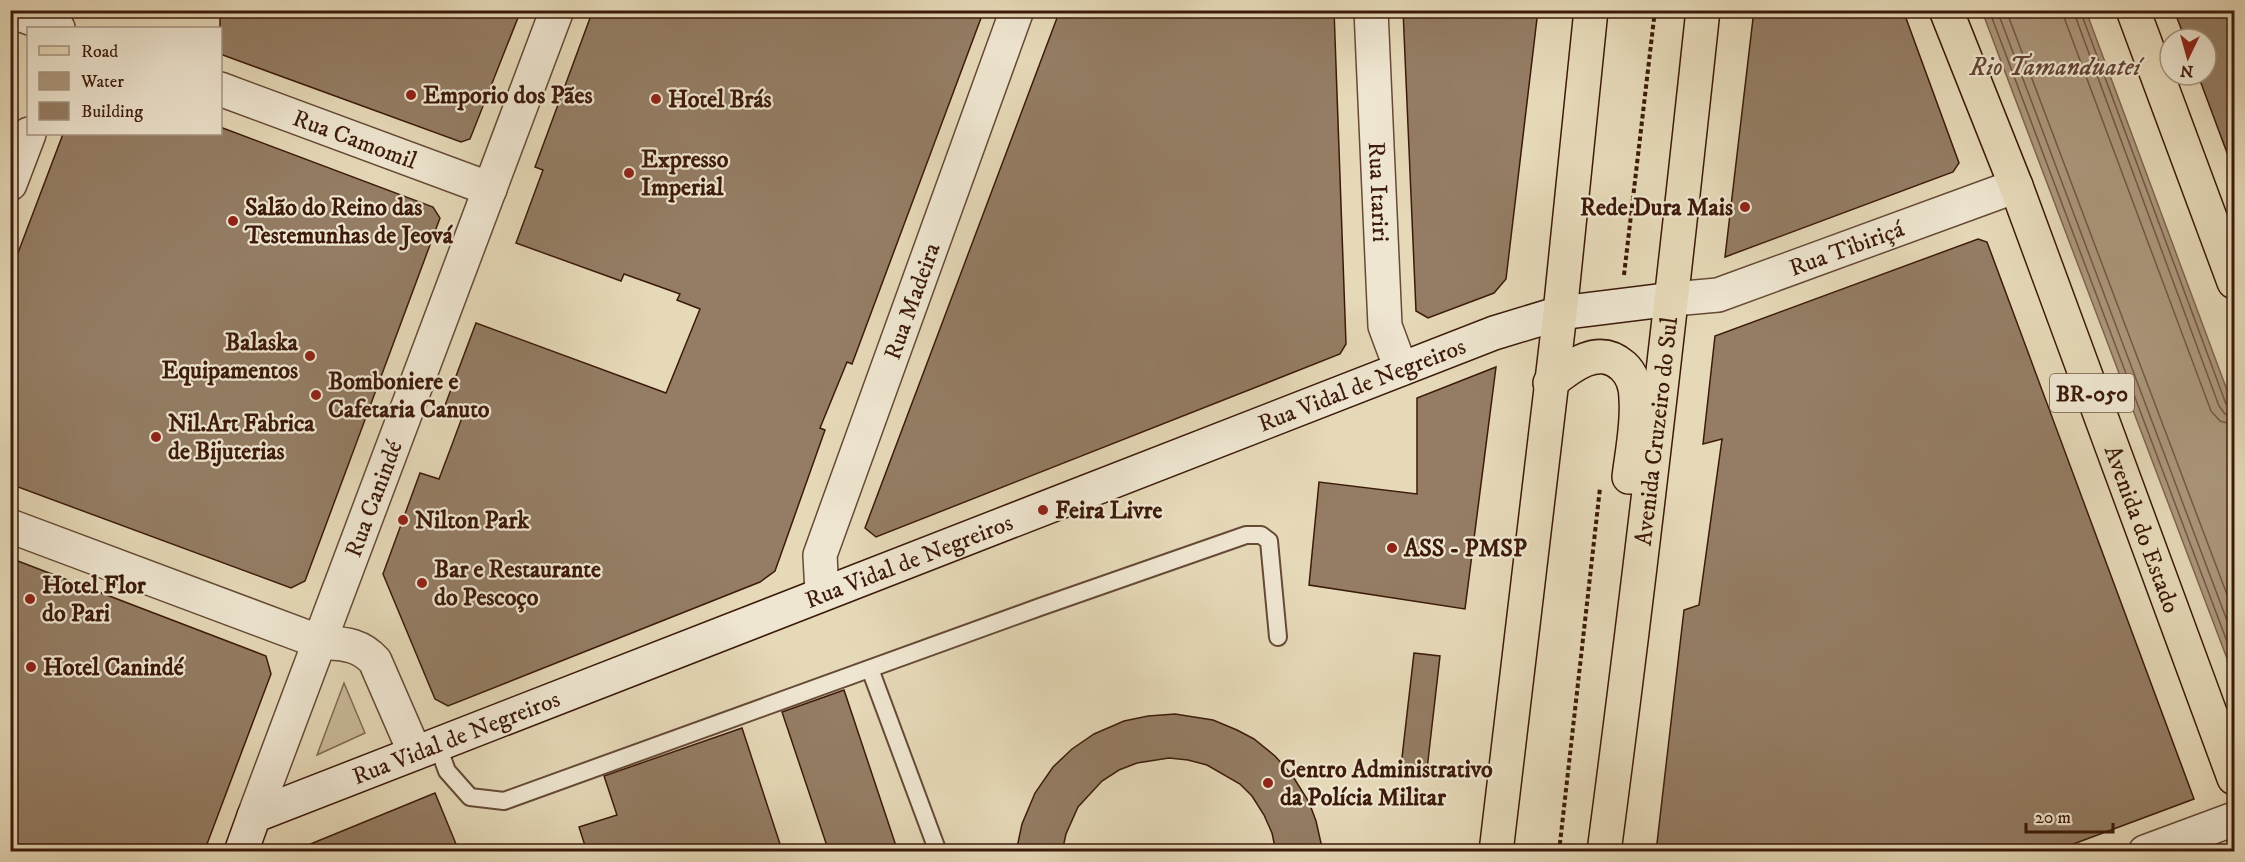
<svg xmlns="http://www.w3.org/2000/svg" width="2245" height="862" viewBox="0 0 2245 862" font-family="'IM FELL DW Pica',serif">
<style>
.green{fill:#c9b99a;stroke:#826a52;stroke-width:1.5}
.water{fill:#ac987d;stroke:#7f664f;stroke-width:1.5}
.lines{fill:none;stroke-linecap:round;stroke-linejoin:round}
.shore{stroke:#745944;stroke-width:1.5}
.building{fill:#947d64;stroke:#3c1a0a;stroke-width:1.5}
.service-casing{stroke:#664a36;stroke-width:20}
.minor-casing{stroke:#664a36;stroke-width:36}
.tertiary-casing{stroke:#664a36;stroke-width:36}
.secondary-casing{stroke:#3c1a0a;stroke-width:36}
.primary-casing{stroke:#3c1a0a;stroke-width:36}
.trunk-casing{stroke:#3c1a0a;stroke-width:36}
.path{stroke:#3c1a0a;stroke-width:4;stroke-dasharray:4.5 3;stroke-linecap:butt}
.service{stroke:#efe6d1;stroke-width:16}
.minor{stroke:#efe6d1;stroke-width:33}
.tertiary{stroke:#efe6d1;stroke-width:33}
.secondary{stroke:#efe6d1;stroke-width:33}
.primary{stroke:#e6d9b8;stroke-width:33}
.trunk{stroke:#e6d9b8;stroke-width:33}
.poi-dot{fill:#8f2418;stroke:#efe6d1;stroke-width:2}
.labels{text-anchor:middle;stroke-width:4.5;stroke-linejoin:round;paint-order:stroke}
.shield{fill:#efe6d1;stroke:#725746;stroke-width:1.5}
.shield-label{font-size:22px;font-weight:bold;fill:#3c1a0a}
.poi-label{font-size:24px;font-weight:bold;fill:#3c1a0a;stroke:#efe6d1;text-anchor:start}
.street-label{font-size:24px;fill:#3c1a0a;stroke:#efe6d1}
.water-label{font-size:26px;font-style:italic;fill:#634632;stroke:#efe6d1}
</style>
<rect width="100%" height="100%" fill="#e6d9b8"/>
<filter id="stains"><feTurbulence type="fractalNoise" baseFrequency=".00333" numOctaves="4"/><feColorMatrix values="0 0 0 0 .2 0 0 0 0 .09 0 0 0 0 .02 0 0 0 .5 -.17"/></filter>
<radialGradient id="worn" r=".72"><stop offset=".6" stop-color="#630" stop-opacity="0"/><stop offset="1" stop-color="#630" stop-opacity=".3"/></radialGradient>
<!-- green -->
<polygon class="green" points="344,683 365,733 317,755"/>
<!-- water -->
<polygon class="water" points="1982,11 2086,11 2234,409 2234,677"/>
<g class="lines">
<!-- shore -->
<g class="shore">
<polyline points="1989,10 2234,660"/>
<polyline points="1997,10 2234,639"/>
<polyline points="2006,10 2234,613"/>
<polyline points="2064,10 2065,20 2211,411 2220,421 2234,425"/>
<polyline points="2073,10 2219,406 2225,414 2234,416"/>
<polyline points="2080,10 2226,404 2230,408 2234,408"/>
</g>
</g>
<!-- building -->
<g class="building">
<polygon points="220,10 521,10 470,139 461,142 220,54"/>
<polygon points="593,10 984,10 852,364 847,362 820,428 825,430 775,571 760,582 448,706 435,699 383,574 420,473 439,479 450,450 463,415 444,408 476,323 666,393 700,309 677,300 680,294 624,274 621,281 516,243 543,170 535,167"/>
<polygon points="1060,10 1334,10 1346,344 1340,354 876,537 865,528"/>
<polygon points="1403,10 1538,10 1506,279 1494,293 1428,318 1416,311"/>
<polygon points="1754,10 1903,10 1959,163 1953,172 1725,257"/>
<polygon points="2174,10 2235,10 2235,165 2232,166 2198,75 2206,75 2206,39 2185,39"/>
<polygon points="220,127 433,207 440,218 305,581 291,588 10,484 10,274 63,134 220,134"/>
<polygon points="1978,239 1987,242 2194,799 2052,852 1656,852 1684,610 1699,605 1722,439 1703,444 1715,336"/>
<polygon points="1496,367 1465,609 1309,585 1319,482 1417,494 1417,398"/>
<polygon points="10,558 266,656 271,674 204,852 10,852"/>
<polygon points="1414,653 1440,656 1426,778 1400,775"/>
<polygon points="844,690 898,852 829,852 782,712"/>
<polygon points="1175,714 1213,720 1237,730 1254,739 1275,756 1292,775 1309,802 1316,821 1323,852 1276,852 1272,833 1264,815 1252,796 1240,784 1207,765 1188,760 1169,758 1137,763 1119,770 1102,781 1078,807 1066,834 1062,852 1016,852 1022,824 1035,793 1053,767 1072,749 1094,734 1124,721 1148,716"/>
<polygon points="742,728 780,844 757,852 587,852 579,827 617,815 604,776"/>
<polygon points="435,793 456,844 438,852 291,852"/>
</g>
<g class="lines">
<defs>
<g id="service">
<polyline points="870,669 938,852"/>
<polyline points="437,744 447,771 470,797 504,801 1040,607 1246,535 1261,535 1269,541 1278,637"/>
</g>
<g id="minor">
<path id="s1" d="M 1371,10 L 1385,326 L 1401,369"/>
<polyline points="10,11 58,28"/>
<path id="s2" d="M 220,89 L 490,189"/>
<polyline points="10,184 29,134"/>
<path id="s3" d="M 822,594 L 820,555 L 1017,10"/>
<polyline points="2145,852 2234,819"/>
</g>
<g id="tertiary">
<path id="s4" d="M 1673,299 L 1718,295 L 2016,186"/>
<path d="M 10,526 L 320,642 C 342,644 359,643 375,661 L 415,753"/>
<path id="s5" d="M 254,816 L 557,10"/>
</g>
<g id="secondary">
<path id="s6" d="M 241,852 L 254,816 L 1494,333 L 1560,313 L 1673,299"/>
</g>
<g id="primary">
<path d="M 1550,383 C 1571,366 1598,344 1623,366 C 1632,374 1636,387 1636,399 C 1638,424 1632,452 1629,477"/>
<polyline points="1496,852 1560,313 1591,10"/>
<path id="s7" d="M 1604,852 C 1641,572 1673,291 1703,10"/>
</g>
<g id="trunk">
<path id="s8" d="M 1946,10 L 2016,186 L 2234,778"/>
<polyline points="2133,10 2234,282"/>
</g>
</defs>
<!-- service casing -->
<use href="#service" class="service-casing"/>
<!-- minor casing -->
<use href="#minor" class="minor-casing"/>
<!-- tertiary casing -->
<use href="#tertiary" class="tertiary-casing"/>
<!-- secondary casing -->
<use href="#secondary" class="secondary-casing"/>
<!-- primary casing -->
<use href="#primary" class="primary-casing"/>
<!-- trunk casing -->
<use href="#trunk" class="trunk-casing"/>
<!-- path -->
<g class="path">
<polyline points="1624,275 1655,10"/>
<polyline points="1559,852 1600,488"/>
</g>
<!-- service -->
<use href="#service" class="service"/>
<!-- minor -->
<use href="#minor" class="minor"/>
<!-- tertiary -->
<use href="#tertiary" class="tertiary"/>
<!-- secondary -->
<use href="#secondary" class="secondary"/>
<!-- primary -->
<use href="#primary" class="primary"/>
<!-- trunk -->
<use href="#trunk" class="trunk"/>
</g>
<!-- markers -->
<g class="poi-dot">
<circle cx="411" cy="95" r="6"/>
<circle cx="656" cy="99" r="6"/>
<circle cx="629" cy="173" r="6"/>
<circle cx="1745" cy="207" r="6"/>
<circle cx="233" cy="221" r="6"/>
<circle cx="310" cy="356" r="6"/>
<circle cx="316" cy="395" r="6"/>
<circle cx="156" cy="437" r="6"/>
<circle cx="1043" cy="510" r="6"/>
<circle cx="403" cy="520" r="6"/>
<circle cx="1392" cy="548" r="6"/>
<circle cx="422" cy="583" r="6"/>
<circle cx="30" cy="599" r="6"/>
<circle cx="31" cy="667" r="6"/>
<circle cx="1268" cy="783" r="6"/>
</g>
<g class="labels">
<!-- shield labels -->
<rect class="shield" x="2050" y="374" width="84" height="38" rx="4.5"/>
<g class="shield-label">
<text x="2092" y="401">BR-050</text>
</g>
<!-- poi labels -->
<g class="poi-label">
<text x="423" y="103">Emporio dos Pães</text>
<text x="668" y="107">Hotel Brás</text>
<text x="641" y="167">Expresso<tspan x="641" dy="28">Imperial</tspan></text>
<text x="245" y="215">Salão do Reino das<tspan x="245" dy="28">Testemunhas de Jeová</tspan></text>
<text x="1733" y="215" text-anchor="end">Rede Dura Mais</text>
<text x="298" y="350" text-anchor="end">Balaska<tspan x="298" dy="28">Equipamentos</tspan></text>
<text x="328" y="389">Bomboniere e<tspan x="328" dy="28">Cafetaria Canuto</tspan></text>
<text x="168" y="431">Nil.Art Fabrica<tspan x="168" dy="28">de Bijuterias</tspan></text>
<text x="1055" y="518">Feira Livre</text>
<text x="415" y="528">Nilton Park</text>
<text x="1404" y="556">ASS - PMSP</text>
<text x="434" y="577">Bar e Restaurante<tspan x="434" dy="28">do Pescoço</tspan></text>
<text x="42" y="593">Hotel Flor<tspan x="42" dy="28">do Pari</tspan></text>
<text x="43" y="675">Hotel Canindé</text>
<text x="1280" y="777">Centro Administrativo<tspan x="1280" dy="28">da Polícia Militar</tspan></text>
</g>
<!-- street labels -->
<g class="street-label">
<text dy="8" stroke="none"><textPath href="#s2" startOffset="144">Rua Camomil</textPath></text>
<text dy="8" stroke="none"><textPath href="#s1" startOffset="182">Rua Itariri</textPath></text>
<text dy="8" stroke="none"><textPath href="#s4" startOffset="182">Rua Tibiriçá</textPath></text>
<text dy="8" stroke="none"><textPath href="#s3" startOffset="309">Rua Madeira</textPath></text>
<text dy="8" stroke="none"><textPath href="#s6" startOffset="1227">Rua Vidal de Negreiros</textPath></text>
<text dy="8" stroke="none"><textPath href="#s7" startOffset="424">Avenida Cruzeiro do Sul</textPath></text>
<text dy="8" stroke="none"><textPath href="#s5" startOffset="339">Rua Canindé</textPath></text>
<text dy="8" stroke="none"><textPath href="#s8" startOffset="555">Avenida do Estado</textPath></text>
<text dy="8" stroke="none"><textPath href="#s6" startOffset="741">Rua Vidal de Negreiros</textPath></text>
<text dy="8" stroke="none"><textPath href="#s6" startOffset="255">Rua Vidal de Negreiros</textPath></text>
</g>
<!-- water labels -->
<g class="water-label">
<text x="2055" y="75">Rio Tamanduateí</text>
</g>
</g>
<!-- margin -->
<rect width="2245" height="862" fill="none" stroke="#e6d9b8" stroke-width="36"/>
<rect x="12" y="12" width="2221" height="838" fill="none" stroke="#3c1a0a" stroke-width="3"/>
<rect x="18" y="18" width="2209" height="826" fill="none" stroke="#3c1a0a" stroke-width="1.5"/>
<!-- legend -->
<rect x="27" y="27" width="195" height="108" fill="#efe6d1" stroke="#a79481" stroke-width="1.5"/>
<rect x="39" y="46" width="30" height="9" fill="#e6d9b8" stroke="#a79481" stroke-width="1.5"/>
<text x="81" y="57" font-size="18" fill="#3c1a0a">Road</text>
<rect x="39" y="72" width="30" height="18" fill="#ac987d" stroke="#a79481" stroke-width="1.5"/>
<text x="81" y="87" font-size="18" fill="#3c1a0a">Water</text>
<rect x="39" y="102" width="30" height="18" fill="#947d64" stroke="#a79481" stroke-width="1.5"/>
<text x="81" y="117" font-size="18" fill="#3c1a0a">Building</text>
<!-- north arrow -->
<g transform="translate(2188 57) rotate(185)"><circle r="28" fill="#efe6d1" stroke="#a79481" stroke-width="1.5"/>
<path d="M0-4.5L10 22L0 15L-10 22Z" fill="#8f2418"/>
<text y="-9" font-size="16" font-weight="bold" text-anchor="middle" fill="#3c1a0a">N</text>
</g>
<!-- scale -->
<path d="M2026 823v9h87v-9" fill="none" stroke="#3c1a0a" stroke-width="3"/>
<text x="2035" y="823" font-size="18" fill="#3c1a0a" stroke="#efe6d1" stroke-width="4.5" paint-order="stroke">20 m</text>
<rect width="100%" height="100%" filter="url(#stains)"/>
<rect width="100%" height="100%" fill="url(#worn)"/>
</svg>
